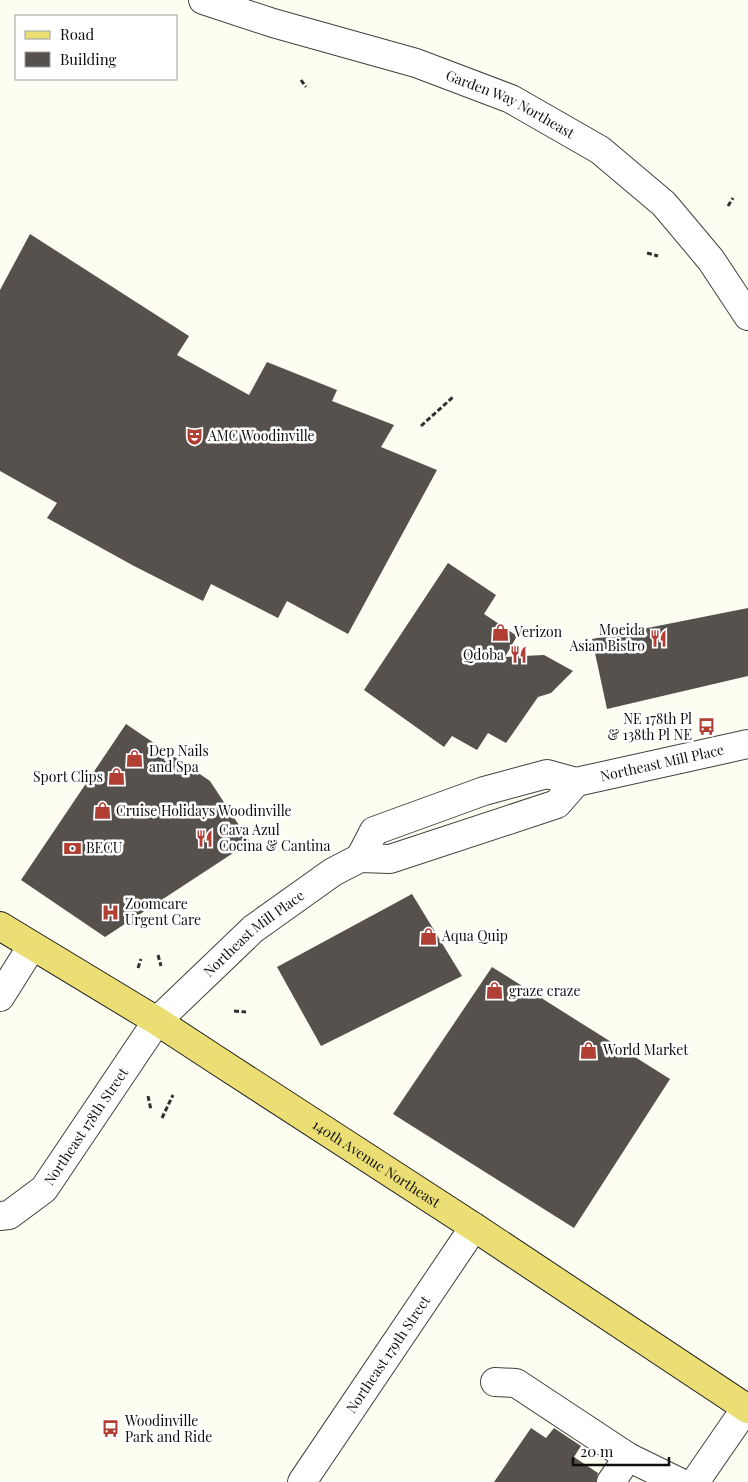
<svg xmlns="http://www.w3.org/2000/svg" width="748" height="1482" viewBox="0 0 748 1482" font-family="'Playfair Display',serif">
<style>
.building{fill:#56514c}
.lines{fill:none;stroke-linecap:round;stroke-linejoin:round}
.minor-casing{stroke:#414141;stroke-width:30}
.major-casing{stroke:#1f1f1f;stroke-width:30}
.path{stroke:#303030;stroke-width:3;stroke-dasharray:5 2.5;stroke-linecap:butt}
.minor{stroke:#fff;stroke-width:28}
.major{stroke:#ebde74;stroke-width:28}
.labels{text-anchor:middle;stroke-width:5;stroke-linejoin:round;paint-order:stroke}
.street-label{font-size:14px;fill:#0e0e0e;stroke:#fff}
.poi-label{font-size:14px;fill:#0e0e0e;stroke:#fff;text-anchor:start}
</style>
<rect width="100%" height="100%" fill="#fefdf1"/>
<!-- building -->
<g class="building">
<polygon points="30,234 189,336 177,355 249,395 267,362 337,390 332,401 394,425 381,447 437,470 348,634 287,601 278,618 211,584 203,601 134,566 47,518 57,503 0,471 0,290"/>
<polygon points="448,563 496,595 484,614 517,636 505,657 544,655 573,671 551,693 538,697 506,743 488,733 477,750 452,736 444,747 364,690"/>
<polygon points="748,608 748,676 607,709 592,639"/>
<polygon points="126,724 210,781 250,842 105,937 21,880"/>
<polygon points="412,894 462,976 321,1046 277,967"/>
<polygon points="492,967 670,1079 574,1228 393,1114"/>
<polygon points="531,1428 546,1438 554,1428 581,1446 574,1457 598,1473 596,1482 494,1482"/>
</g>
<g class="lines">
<defs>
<g id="minor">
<path id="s1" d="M 203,0 L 273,23 L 416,63 L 511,99 L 600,150 L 664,204 L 711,260 L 748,316"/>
<path id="s2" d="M 360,858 L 374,831 L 484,791 L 547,774 L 576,782 L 748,744"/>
<polyline points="0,997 32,946"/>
<path id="s3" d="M 0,1216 L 9,1215 L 44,1189 L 157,1021 L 253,929 L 333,872 L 360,858 L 390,859 L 557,804 L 576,782"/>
<polyline points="495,1382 516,1383 628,1457 679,1482"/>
<path id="s4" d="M 302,1482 L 474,1227"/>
<polyline points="611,1482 628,1457"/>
<polyline points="695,1482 746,1408"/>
</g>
<g id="major">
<path id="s5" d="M 0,926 L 157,1021 L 215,1059 L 474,1227 L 748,1409"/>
</g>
</defs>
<!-- minor casing -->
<use href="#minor" class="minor-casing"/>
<!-- major casing -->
<use href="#major" class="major-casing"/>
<!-- path -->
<g class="path">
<polyline points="301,80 306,87"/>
<polyline points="728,206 733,198"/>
<polyline points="647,253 658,256"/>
<polyline points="421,426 453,397"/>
<polyline points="158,955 161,966"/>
<polyline points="138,968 141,959"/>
<polyline points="234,1011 246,1012"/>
<polyline points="148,1096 151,1110"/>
<polyline points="162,1118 173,1095"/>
</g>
<!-- minor -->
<use href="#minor" class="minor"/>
<!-- major -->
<use href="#major" class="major"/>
</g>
<!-- icons -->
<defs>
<symbol id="theatre-bare" viewBox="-9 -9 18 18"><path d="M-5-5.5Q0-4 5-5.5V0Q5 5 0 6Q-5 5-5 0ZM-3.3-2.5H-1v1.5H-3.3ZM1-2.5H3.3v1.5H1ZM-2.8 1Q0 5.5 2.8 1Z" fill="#b13f34" stroke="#fff" stroke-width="2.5" paint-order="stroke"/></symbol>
<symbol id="shop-bare" viewBox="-9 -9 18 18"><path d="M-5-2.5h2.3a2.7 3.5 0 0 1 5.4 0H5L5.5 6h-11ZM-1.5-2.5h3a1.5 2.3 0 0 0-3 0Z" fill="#b13f34" stroke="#fff" stroke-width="2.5" paint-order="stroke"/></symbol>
<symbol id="restaurant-bare" viewBox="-9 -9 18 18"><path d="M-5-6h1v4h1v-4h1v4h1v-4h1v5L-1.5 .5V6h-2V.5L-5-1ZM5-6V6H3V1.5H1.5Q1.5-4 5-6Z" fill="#b13f34" stroke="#fff" stroke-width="2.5" paint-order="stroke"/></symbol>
<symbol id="bus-bare" viewBox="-9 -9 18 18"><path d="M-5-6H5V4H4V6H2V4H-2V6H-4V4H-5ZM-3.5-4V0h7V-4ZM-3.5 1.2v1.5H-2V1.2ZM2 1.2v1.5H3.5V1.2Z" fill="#b13f34" stroke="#fff" stroke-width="2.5" paint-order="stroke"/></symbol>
<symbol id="bank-bare" viewBox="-9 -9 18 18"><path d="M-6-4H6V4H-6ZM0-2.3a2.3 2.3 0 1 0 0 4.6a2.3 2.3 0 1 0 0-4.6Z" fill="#b13f34" stroke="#fff" stroke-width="2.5" paint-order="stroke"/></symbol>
<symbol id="hospital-bare" viewBox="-9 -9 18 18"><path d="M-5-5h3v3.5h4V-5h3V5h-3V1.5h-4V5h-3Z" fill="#b13f34" stroke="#fff" stroke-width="2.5" paint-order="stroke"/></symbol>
</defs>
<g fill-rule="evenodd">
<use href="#theatre-bare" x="182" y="424" width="25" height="25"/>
<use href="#shop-bare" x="488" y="620" width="25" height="25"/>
<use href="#restaurant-bare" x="646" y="626" width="25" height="25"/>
<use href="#restaurant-bare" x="506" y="642" width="25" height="25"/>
<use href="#bus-bare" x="694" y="714" width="25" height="25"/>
<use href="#shop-bare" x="122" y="746" width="25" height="25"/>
<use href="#shop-bare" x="104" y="764" width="25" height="25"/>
<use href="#shop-bare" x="90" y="798" width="25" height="25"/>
<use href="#restaurant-bare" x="192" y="826" width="25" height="25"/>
<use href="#bank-bare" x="60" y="836" width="25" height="25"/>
<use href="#hospital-bare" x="98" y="900" width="25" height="25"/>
<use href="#shop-bare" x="416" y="924" width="25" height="25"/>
<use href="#shop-bare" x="482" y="978" width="25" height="25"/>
<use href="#shop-bare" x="576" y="1038" width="25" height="25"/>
<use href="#bus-bare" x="98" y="1416" width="25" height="25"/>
</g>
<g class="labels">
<!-- street labels -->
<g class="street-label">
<text dy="5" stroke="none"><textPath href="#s1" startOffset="325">Garden Way Northeast</textPath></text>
<text dy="5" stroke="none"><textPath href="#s2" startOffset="331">Northeast Mill Place</textPath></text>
<text dy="5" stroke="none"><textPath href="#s3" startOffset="386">Northeast Mill Place</textPath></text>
<text dy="5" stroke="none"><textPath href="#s3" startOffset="128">Northeast 178th Street</textPath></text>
<text dy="5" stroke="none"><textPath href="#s5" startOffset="445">140th Avenue Northeast</textPath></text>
<text dy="5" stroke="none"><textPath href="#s4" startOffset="154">Northeast 179th Street</textPath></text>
</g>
<!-- poi labels -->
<g class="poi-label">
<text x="208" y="441">AMC Woodinville</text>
<text x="645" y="635" text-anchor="end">Moeida<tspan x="645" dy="16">Asian Bistro</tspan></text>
<text x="514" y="637">Verizon</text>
<text x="504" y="660" text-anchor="end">Qdoba</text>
<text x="692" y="724" text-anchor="end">NE 178th Pl<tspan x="692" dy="16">&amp; 138th Pl NE</tspan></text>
<text x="149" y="756">Dep Nails<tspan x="149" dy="16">and Spa</tspan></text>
<text x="103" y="782" text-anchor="end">Sport Clips</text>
<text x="116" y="816">Cruise Holidays Woodinville</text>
<text x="219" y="835">Cava Azul<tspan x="219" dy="16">Cocina &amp; Cantina</tspan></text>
<text x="86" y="853">BECU</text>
<text x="125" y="909">Zoomcare<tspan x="125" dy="16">Urgent Care</tspan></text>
<text x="442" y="941">Aqua Quip</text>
<text x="509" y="996">graze craze</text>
<text x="603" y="1055">World Market</text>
<text x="125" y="1426">Woodinville<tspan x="125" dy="16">Park and Ride</tspan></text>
</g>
</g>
<!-- legend -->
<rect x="15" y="15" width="162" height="65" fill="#ffffff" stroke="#9f9f9f"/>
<rect x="25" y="31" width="25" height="8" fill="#ebde74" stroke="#9f9f9f"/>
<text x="60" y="40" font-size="15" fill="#0e0e0e">Road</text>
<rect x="25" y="52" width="25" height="15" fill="#56514c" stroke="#9f9f9f"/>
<text x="60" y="65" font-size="15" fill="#0e0e0e">Building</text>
<!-- scale -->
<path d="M573 1457v8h96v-8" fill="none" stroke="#0e0e0e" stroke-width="2.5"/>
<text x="580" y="1457" font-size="15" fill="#0e0e0e" stroke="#ffffff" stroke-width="4" paint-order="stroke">20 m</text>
</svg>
